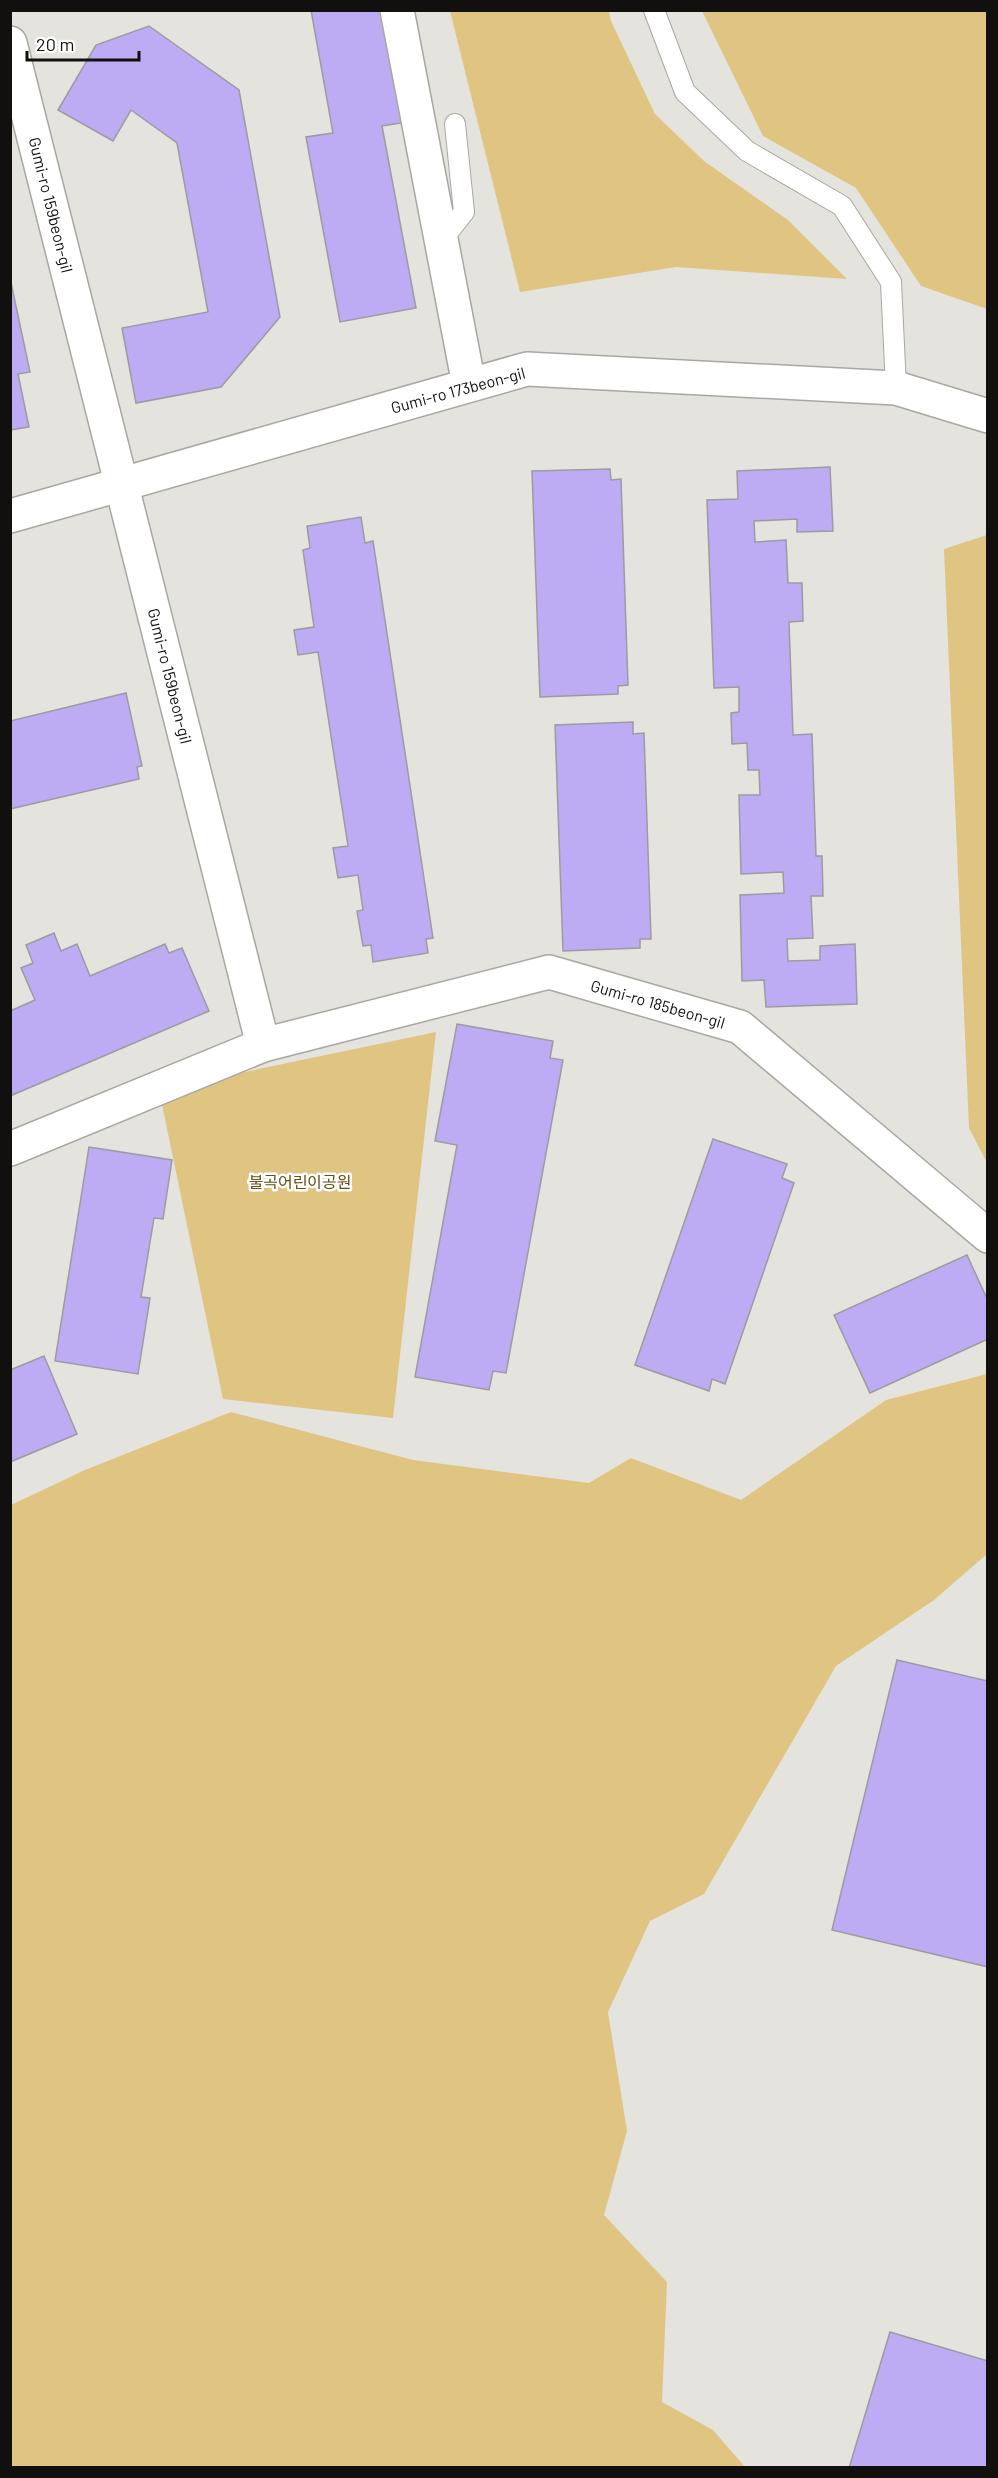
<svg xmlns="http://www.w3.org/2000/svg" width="998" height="2478" viewBox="0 0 998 2478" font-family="Barlow,'Noto Sans KR',sans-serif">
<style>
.green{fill:#e0c582}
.building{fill:#bdabf4;stroke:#9c9ba1;stroke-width:1.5}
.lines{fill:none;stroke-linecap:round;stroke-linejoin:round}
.service-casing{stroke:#a9a7a2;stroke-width:22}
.minor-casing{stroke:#a9a7a2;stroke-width:36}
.tertiary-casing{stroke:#a9a7a2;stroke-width:36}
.service{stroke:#fff;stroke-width:20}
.minor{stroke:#fff;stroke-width:33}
.tertiary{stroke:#fff;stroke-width:33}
.labels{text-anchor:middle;stroke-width:5;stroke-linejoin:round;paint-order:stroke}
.street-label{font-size:16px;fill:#11100e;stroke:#fff}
.park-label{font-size:16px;fill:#644f13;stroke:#fff}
</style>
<rect width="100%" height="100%" fill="#e5e3de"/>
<!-- green -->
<g class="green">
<polygon points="450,11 609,11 611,21 655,114 704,161 788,220 847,279 676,267 520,292"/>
<polygon points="702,11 987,11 987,309 921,286 856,188 763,136"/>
<polygon points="987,535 988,535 987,1163 969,1128 944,549"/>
<polygon points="436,1032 393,1418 223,1399 159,1090"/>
<polygon points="987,1374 987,1554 934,1600 836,1666 704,1894 650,1921 608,2012 627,2131 604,2215 667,2282 662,2402 713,2430 745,2467 11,2467 11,1505 85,1470 231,1412 413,1460 589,1483 631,1458 741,1500 886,1400"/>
</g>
<!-- building -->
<g class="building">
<polygon points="311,10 387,10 407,122 382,126 416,308 340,322 306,137 333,133"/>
<polygon points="149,26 239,90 280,317 221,387 136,403 122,328 208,312 177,143 131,110 113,141 58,110 96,45"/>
<polygon points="10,278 30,372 18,374 29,427 10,430"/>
<polygon points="830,467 833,531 797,532 797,519 754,521 755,542 786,540 788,583 802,583 803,621 789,622 793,735 812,734 816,856 822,856 823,896 811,896 813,938 787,939 788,961 820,960 820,946 855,944 857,1004 766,1007 764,980 742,981 740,895 784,893 783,872 741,874 739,795 760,795 759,770 748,770 747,743 732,744 731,713 739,712 739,687 714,688 707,500 738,499 737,471"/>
<polygon points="610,469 611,480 621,479 628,685 618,686 618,694 540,697 532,471"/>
<polygon points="361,517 365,543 373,541 433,938 426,939 428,953 373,962 371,945 363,946 357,911 363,910 358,875 338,878 333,848 348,846 318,652 298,655 294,630 314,627 303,550 310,548 307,526"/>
<polygon points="126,693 142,766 137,767 139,779 10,809 10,721"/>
<polygon points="633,722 633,734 644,733 651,939 640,939 640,948 563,951 555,725"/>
<polygon points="54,933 61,951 77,944 90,976 165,944 169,953 182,948 209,1011 10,1096 10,1011 35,1000 21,968 33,963 26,945"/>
<polygon points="457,1024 553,1041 550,1058 563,1060 506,1373 493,1371 489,1390 415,1377 457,1145 435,1141"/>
<polygon points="713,1139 787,1164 782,1178 794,1183 725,1384 712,1379 709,1391 635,1365"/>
<polygon points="89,1147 172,1160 163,1219 154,1218 141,1297 150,1298 138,1374 55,1361"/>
<polygon points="967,1255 988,1301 988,1339 870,1393 834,1315"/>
<polygon points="44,1356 77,1434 10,1462 10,1370"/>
<polygon points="897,1660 988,1681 988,1967 832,1930"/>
<polygon points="890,2332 988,2361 988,2468 849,2468"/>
</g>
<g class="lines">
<defs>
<g id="service">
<polyline points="654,10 685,92 747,151 842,206 891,282 896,388"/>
<polyline points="441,241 464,212 455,124"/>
</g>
<g id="minor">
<polyline points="397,10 469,385"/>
<polyline points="10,43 263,1045 10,1149"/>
<polyline points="263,1045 549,972 740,1027 988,1236"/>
</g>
<polyline id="tertiary" points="10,516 527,369 896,388 988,416"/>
</defs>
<!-- service casing -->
<use href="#service" class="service-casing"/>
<!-- minor casing -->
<use href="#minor" class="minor-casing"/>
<!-- tertiary casing -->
<use href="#tertiary" class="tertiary-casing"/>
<!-- service -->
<use href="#service" class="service"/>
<!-- minor -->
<use href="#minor" class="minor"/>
<!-- tertiary -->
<use href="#tertiary" class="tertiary"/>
</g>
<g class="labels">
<!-- street labels -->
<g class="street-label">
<text transform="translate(51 205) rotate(76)" y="6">Gumi-ro 159beon-gil</text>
<text transform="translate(458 390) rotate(-15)" y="6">Gumi-ro 173beon-gil</text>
<text transform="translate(170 676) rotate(76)" y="6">Gumi-ro 159beon-gil</text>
<text transform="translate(658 1004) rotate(16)" y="6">Gumi-ro 185beon-gil</text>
</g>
<!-- park labels -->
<g class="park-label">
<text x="300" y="1188">불곡어린이공원</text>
</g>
</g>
<!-- border -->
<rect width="998" height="2478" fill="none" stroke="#11100e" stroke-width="24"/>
<!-- scale -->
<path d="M27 51v9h112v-9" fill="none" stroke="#11100e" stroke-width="3"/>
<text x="36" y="51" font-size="18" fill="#11100e" stroke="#ffffff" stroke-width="4.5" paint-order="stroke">20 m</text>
</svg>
